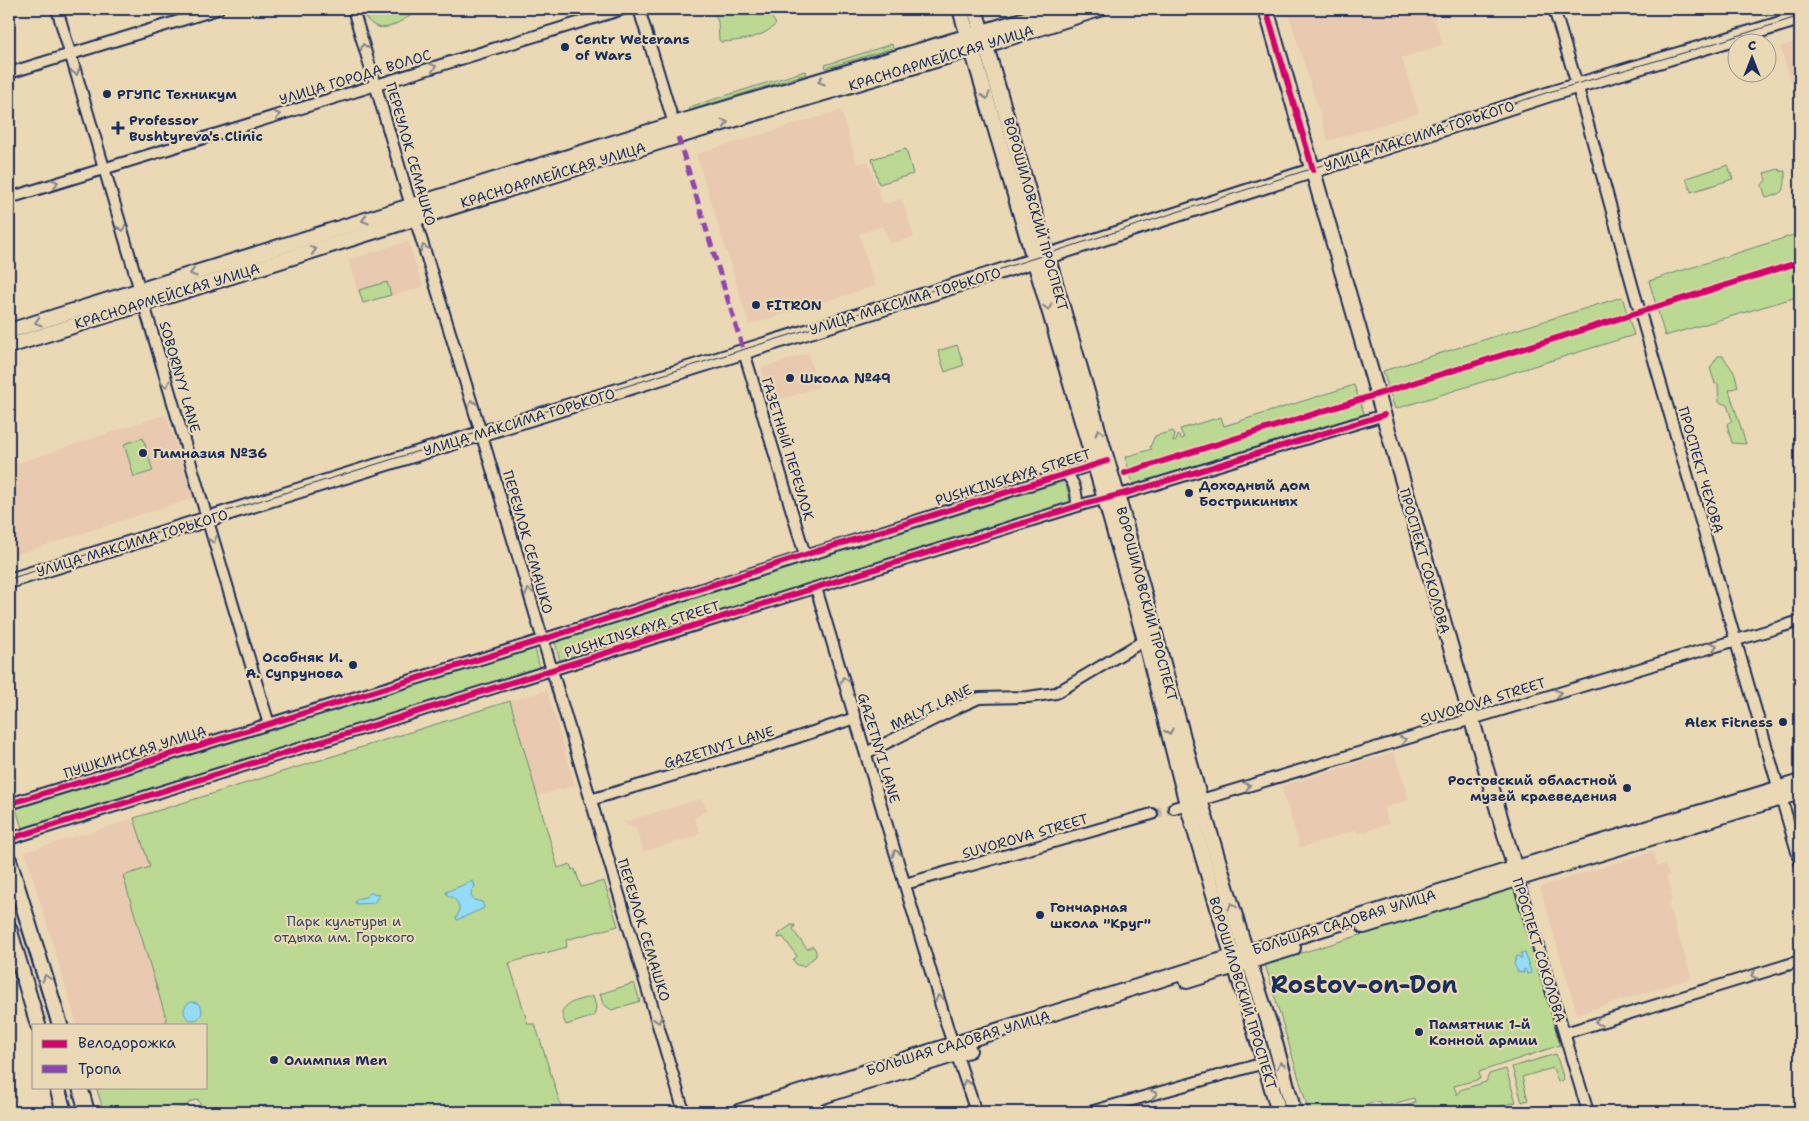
<svg xmlns="http://www.w3.org/2000/svg" width="1809" height="1121" viewBox="0 0 1809 1121" font-family="'Shantell Sans',sans-serif">
<style>
.built{fill:#e9cab0}
.green{fill:#bbd992;stroke:#6b8478}
.water{fill:#95ddf7;stroke:#6497ba}
.lines{fill:none;stroke-linecap:round;stroke-linejoin:round}
.minor-tunnel{stroke:#c1b7a4;stroke-width:10;stroke-dasharray:10 5;stroke-linecap:butt}
.minor-casing{stroke:#1b2f5e;stroke-width:14}
.major-casing{stroke:#1b2f5e;stroke-width:18}
.minor{stroke:#ebd9b6;stroke-width:10}
.major{stroke:#ebd9b6;stroke-width:14}
.tram{stroke:#1b2f5e;stroke-width:1}
.quiet{stroke:#8e44ad;stroke-width:5;stroke-dasharray:10 5;stroke-linecap:butt}
.cycleway-casing{stroke:#ebd9b6;stroke-width:9}
.cycleway{stroke:#d6006c;stroke-width:6}
.oneway{stroke:#83848a}
.poi-dot{fill:#1b2f5e;stroke:#ebd9b6;stroke-width:2}
.labels{text-anchor:middle;stroke-width:4.5;stroke-linejoin:round;paint-order:stroke}
.poi-label{font-size:14px;font-weight:bold;fill:#1b2f5e;stroke:#ebd9b6;text-anchor:start}
.street-label{font-size:14px;fill:#1b2f5e;stroke:#ebd9b6}
.park-label{font-size:14px;fill:#334866;stroke:#ebd9b6}
.town-label{font-size:24px;font-weight:bold;fill:#1b2f5e;stroke:#ebd9b6}
</style>
<rect width="100%" height="100%" fill="#ebd9b6"/>
<filter id="ink" filterUnits="userSpaceOnUse"><feTurbulence type="fractalNoise" baseFrequency=".02" numOctaves="2"/><feDisplacementMap in="SourceGraphic" scale="10" xChannelSelector="R" yChannelSelector="G"/><feConvolveMatrix kernelMatrix="1 2 1 2 8 2 1 2 1" color-interpolation-filters="sRGB"/></filter>
<g filter="url(#ink)">
<!-- built -->
<g class="built">
<polygon points="1287,9 1432,9 1443,45 1402,58 1419,113 1328,141"/>
<polygon points="1800,40 1800,110 1780,47"/>
<polygon points="841,110 857,164 868,161 883,204 902,199 914,237 890,244 883,226 859,234 875,286 749,325 696,154"/>
<polygon points="408,241 423,287 362,304 348,260"/>
<polygon points="808,353 819,387 772,402 761,368"/>
<polygon points="166,414 193,498 15,555 9,534 9,466"/>
<polygon points="547,690 575,785 537,796 510,701"/>
<polygon points="1394,752 1409,800 1384,808 1389,824 1358,834 1356,830 1300,848 1281,786"/>
<polygon points="700,799 708,809 694,819 699,829 699,833 696,836 643,852 636,828 628,826 624,822"/>
<polygon points="134,818 150,867 123,877 166,1018 166,1025 77,1025 25,852 83,834 86,834"/>
<polygon points="1653,851 1658,866 1665,864 1669,875 1666,876 1672,891 1670,892 1672,901 1668,903 1692,978 1577,1014 1540,887"/>
</g>
<!-- green -->
<g class="green">
<path d="M 360,9 L 425,9 C 399,18 380,46 360,9 Z"/>
<path d="M 713,9 L 766,9 L 776,24 C 763,38 740,41 721,42 L 719,40 L 718,22 Z"/>
<polygon points="892,44 893,48 826,68 825,65"/>
<polygon points="805,71 806,74 690,110 689,107"/>
<polygon points="906,149 913,174 879,184 872,159"/>
<polygon points="1728,165 1733,179 1691,192 1686,178"/>
<path d="M 1779,169 L 1780,171 L 1785,171 C 1785,191 1786,192 1766,198 L 1762,185 L 1766,180 L 1764,173 Z"/>
<polygon points="1800,233 1800,296 1665,336 1649,281"/>
<polygon points="387,282 391,295 363,303 359,290"/>
<polygon points="1622,297 1634,335 1395,409 1383,371"/>
<polygon points="957,345 964,365 945,372 938,351"/>
<polygon points="1718,356 1723,356 1735,374 1738,387 1729,390 1746,444 1732,443 1727,424 1732,420 1727,405 1719,402 1718,384 1715,384 1710,368"/>
<polygon points="1354,385 1364,413 1363,416 1355,419 1353,417 1348,419 1349,421 1341,424 1338,422 1333,426 1331,425 1134,487 1125,457 1152,449 1150,447 1155,436 1173,431 1175,435 1173,442 1176,441 1178,435 1182,439 1184,438 1180,429 1221,417 1224,426"/>
<polygon points="143,438 153,471 134,477 124,444"/>
<polygon points="1065,481 1071,503 560,661 555,642"/>
<polygon points="535,649 540,668 22,828 16,809"/>
<polygon points="510,701 558,868 570,864 572,870 575,869 581,887 604,881 618,926 566,940 567,947 509,963 528,1024 535,1024 563,1112 203,1112 198,1099 190,1102 184,1107 166,1112 104,1112 96,1087 206,1087 206,1025 166,1025 166,1018 123,876 150,867 134,818"/>
<polygon points="1515,888 1560,1045 1479,1072 1480,1079 1454,1086 1457,1095 1460,1090 1486,1082 1489,1074 1506,1069 1516,1102 1481,1112 1459,1112 1457,1108 1443,1112 1391,1112 1393,1109 1415,1103 1414,1098 1382,1107 1379,1101 1343,1112 1309,1112 1265,964"/>
<polygon points="791,925 795,925 793,930 807,949 813,946 816,951 816,956 804,966 797,965 793,960 797,956 783,937 778,938 779,934"/>
<polygon points="634,983 640,1001 612,1010 603,1004 600,994"/>
<path d="M 593,996 L 596,1007 L 594,1016 L 566,1025 C 565,1022 562,1017 562,1013 C 563,1002 584,999 593,996 Z"/>
<polygon points="1556,1054 1564,1080 1558,1082 1553,1068 1522,1077 1528,1100 1522,1102 1512,1067"/>
</g>
<!-- water -->
<g class="water">
<path d="M 473,881 L 475,887 L 472,890 L 471,896 L 474,900 L 482,902 L 484,908 L 457,920 L 456,918 C 463,908 457,898 447,895 L 446,892 Z"/>
<polygon points="370,893 380,894 374,903 356,904 355,902 357,899 365,897"/>
<polygon points="1525,952 1531,973 1527,974 1525,969 1523,970 1524,973 1518,972 1514,964 1517,956 1519,956 1520,958 1522,958 1521,953"/>
<circle cx="193" cy="1011" r="9"/>
</g>
<g class="lines">
<!-- minor-tunnel -->
<polyline class="minor-tunnel" points="1152,814 1174,808"/>
<defs>
<g id="minor">
<path d="M 57,9 C 128,247 196,486 269,724"/>
<polyline points="353,9 411,206 482,436 684,1112"/>
<polyline points="639,9 674,124"/>
<polyline points="1554,9 1578,88 1633,288 1800,862"/>
<polyline points="9,73 218,9"/>
<polyline points="9,198 623,9"/>
<polyline points="744,352 805,555"/>
<path d="M 1065,473 C 1075,482 1077,493 1077,506"/>
<polyline points="816,588 948,1029 976,1112"/>
<polyline points="866,753 961,706 979,698 1028,697 1056,693 1145,640"/>
<polyline points="590,800 762,749 855,718"/>
<polyline points="9,804 532,643 1101,462"/>
<polyline points="1174,808 1800,621"/>
<polyline points="9,839 1084,504 1130,492 1384,415"/>
<polyline points="1516,874 1588,1112"/>
<polyline points="905,884 1152,814"/>
<polyline points="1565,1033 1800,961"/>
<polyline points="1090,1112 1264,1063"/>
</g>
<g id="major">
<polyline points="960,9 1108,509 1145,640 1187,804 1279,1112"/>
<polyline points="975,9 1120,505 1200,800 1241,936 1272,1032 1294,1112"/>
<polyline points="1266,9 1515,869"/>
<polyline points="9,331 674,124 1059,9"/>
<polyline points="9,346 669,139 986,45 1099,9"/>
<polyline points="9,581 986,276 1553,93 1800,18"/>
<polyline points="9,860 60,1025"/>
<polyline points="1364,926 1800,792"/>
<polyline points="9,928 38,1025"/>
<polyline points="1187,981 1293,948"/>
<polyline points="57,1087 64,1112"/>
<polyline points="80,1087 87,1112"/>
<polyline points="738,1112 1500,873 1800,782"/>
<polyline points="772,1112 969,1050"/>
</g>
</defs>
<!-- minor casing -->
<use href="#minor" class="minor-casing"/>
<!-- major casing -->
<use href="#major" class="major-casing"/>
<!-- minor -->
<use href="#minor" class="minor"/>
<!-- major -->
<use href="#major" class="major"/>
<!-- tram -->
<g class="tram">
<polyline points="9,579 985,274 1552,91 1690,51 1800,16"/>
<polyline points="9,889 51,1025"/>
<polyline points="66,1087 74,1112"/>
</g>
<!-- quiet -->
<polyline class="quiet" points="678,137 744,352"/>
<defs>
<g id="cycleway">
<polyline points="1266,9 1313,170"/>
<polyline points="1125,473 1800,262"/>
<polyline points="9,804 532,643 814,552 1107,461"/>
<polyline points="9,839 1084,504 1130,492 1384,415"/>
</g>
</defs>
<!-- cycleway casing -->
<use href="#cycleway" class="cycleway-casing"/>
<!-- cycleway -->
<use href="#cycleway" class="cycleway"/>
</g>
<!-- one-way arrows -->
<defs><path id="oneway-chevron" d="M-2-3.5L2.5 0L-2 3.5" fill="none" stroke-width="1.6" stroke-linecap="round" stroke-linejoin="round" transform="scale(1.25)"/></defs>
<g class="oneway">
<use href="#oneway-chevron" transform="translate(364 47) rotate(-107)"/>
<use href="#oneway-chevron" transform="translate(433 67) rotate(-17)"/>
<use href="#oneway-chevron" transform="translate(76 72) rotate(73)"/>
<use href="#oneway-chevron" transform="translate(821 81) rotate(163)"/>
<use href="#oneway-chevron" transform="translate(986 96) rotate(74)"/>
<use href="#oneway-chevron" transform="translate(277 115) rotate(-17)"/>
<use href="#oneway-chevron" transform="translate(725 123) rotate(-17)"/>
<use href="#oneway-chevron" transform="translate(55 183) rotate(-18)"/>
<use href="#oneway-chevron" transform="translate(365 220) rotate(163)"/>
<use href="#oneway-chevron" transform="translate(122 228) rotate(73)"/>
<use href="#oneway-chevron" transform="translate(424 248) rotate(-107)"/>
<use href="#oneway-chevron" transform="translate(313 250) rotate(-17)"/>
<use href="#oneway-chevron" transform="translate(193 273) rotate(163)"/>
<use href="#oneway-chevron" transform="translate(1048 307) rotate(74)"/>
<use href="#oneway-chevron" transform="translate(38 322) rotate(163)"/>
<use href="#oneway-chevron" transform="translate(166 384) rotate(75)"/>
<use href="#oneway-chevron" transform="translate(472 403) rotate(-107)"/>
<use href="#oneway-chevron" transform="translate(1099 432) rotate(-106)"/>
<use href="#oneway-chevron" transform="translate(213 540) rotate(73)"/>
<use href="#oneway-chevron" transform="translate(529 592) rotate(-106)"/>
<use href="#oneway-chevron" transform="translate(1714 646) rotate(-17)"/>
<use href="#oneway-chevron" transform="translate(844 680) rotate(-107)"/>
<use href="#oneway-chevron" transform="translate(1558 693) rotate(-17)"/>
<use href="#oneway-chevron" transform="translate(1169 732) rotate(76)"/>
<use href="#oneway-chevron" transform="translate(1403 740) rotate(-17)"/>
<use href="#oneway-chevron" transform="translate(1247 786) rotate(-17)"/>
<use href="#oneway-chevron" transform="translate(896 853) rotate(-107)"/>
<use href="#oneway-chevron" transform="translate(1232 906) rotate(-106)"/>
<use href="#oneway-chevron" transform="translate(1754 975) rotate(163)"/>
<use href="#oneway-chevron" transform="translate(46 978) rotate(-107)"/>
<use href="#oneway-chevron" transform="translate(939 998) rotate(-107)"/>
<use href="#oneway-chevron" transform="translate(658 1020) rotate(73)"/>
<use href="#oneway-chevron" transform="translate(1598 1022) rotate(163)"/>
<use href="#oneway-chevron" transform="translate(1281 1065) rotate(-105)"/>
<use href="#oneway-chevron" transform="translate(966 1083) rotate(-109)"/>
<use href="#oneway-chevron" transform="translate(1154 1094) rotate(-16)"/>
</g>
</g>
<!-- markers -->
<g class="poi-dot">
<circle cx="565" cy="47" r="5"/>
<circle cx="107" cy="94" r="5"/>
<path d="M115.5 120.5h5v5h5v5h-5v5h-5v-5h-5v-5h5z"/>
<circle cx="756" cy="305" r="5"/>
<circle cx="790" cy="378" r="5"/>
<circle cx="143" cy="453" r="5"/>
<circle cx="1189" cy="493" r="5"/>
<circle cx="353" cy="665" r="5"/>
<circle cx="1783" cy="722" r="5"/>
<circle cx="1627" cy="788" r="5"/>
<circle cx="1040" cy="915" r="5"/>
<circle cx="1419" cy="1032" r="5"/>
<circle cx="274" cy="1060" r="5"/>
</g>
<g class="labels">
<!-- poi labels -->
<g class="poi-label">
<text x="575" y="44">Centr Weterans<tspan x="575" dy="16">of Wars</tspan></text>
<text x="117" y="99">РГУПС Техникум</text>
<text x="129" y="125">Professor<tspan x="129" dy="16">Bushtyreva's Clinic</tspan></text>
<text x="766" y="310">FITRON</text>
<text x="800" y="383">Школа №49</text>
<text x="153" y="458">Гимназия №36</text>
<text x="1199" y="490">Доходный дом<tspan x="1199" dy="16">Бострикиных</tspan></text>
<text x="343" y="662" text-anchor="end">Особняк И.<tspan x="343" dy="16">А. Супрунова</tspan></text>
<text x="1773" y="727" text-anchor="end">Alex Fitness</text>
<text x="1617" y="785" text-anchor="end">Ростовский областной<tspan x="1617" dy="16">музей краеведения</tspan></text>
<text x="1050" y="912">Гончарная<tspan x="1050" dy="16">школа "Круг"</tspan></text>
<text x="1429" y="1029">Памятник 1-й<tspan x="1429" dy="16">Конной армии</tspan></text>
<text x="284" y="1065">Олимпия Men</text>
</g>
<!-- street labels -->
<g class="street-label">
<text transform="translate(941 58) rotate(-17)" y="5">КРАСНОАРМЕЙСКАЯ УЛИЦА</text>
<text transform="translate(355 77) rotate(-17)" y="5">УЛИЦА ГОРОДА ВОЛОС</text>
<text transform="translate(1419 136) rotate(-18)" y="5">УЛИЦА МАКСИМА ГОРЬКОГО</text>
<text transform="translate(411 154) rotate(74)" y="5">ПЕРЕУЛОК СЕМАШКО</text>
<text transform="translate(553 175) rotate(-17)" y="5">КРАСНОАРМЕЙСКАЯ УЛИЦА</text>
<text transform="translate(1036 214) rotate(74)" y="5">ВОРОШИЛОВСКИЙ ПРОСПЕКТ</text>
<text transform="translate(167 296) rotate(-17)" y="5">КРАСНОАРМЕЙСКАЯ УЛИЦА</text>
<text transform="translate(905 301) rotate(-17)" y="5">УЛИЦА МАКСИМА ГОРЬКОГО</text>
<text transform="translate(180 377) rotate(74)" y="5">SOBORNYY LANE</text>
<text transform="translate(519 422) rotate(-17)" y="5">УЛИЦА МАКСИМА ГОРЬКОГО</text>
<text transform="translate(788 449) rotate(73)" y="5">ГАЗЕТНЫЙ ПЕРЕУЛОК</text>
<text transform="translate(1701 470) rotate(74)" y="5">ПРОСПЕКТ ЧЕХОВА</text>
<text transform="translate(1013 477) rotate(-17)" y="5">PUSHKINSKAYA STREET</text>
<text transform="translate(528 542) rotate(74)" y="5">ПЕРЕУЛОК СЕМАШКО</text>
<text transform="translate(132 543) rotate(-17)" y="5">УЛИЦА МАКСИМА ГОРЬКОГО</text>
<text transform="translate(1425 561) rotate(74)" y="5">ПРОСПЕКТ СОКОЛОВА</text>
<text transform="translate(1147 604) rotate(75)" y="5">ВОРОШИЛОВСКИЙ ПРОСПЕКТ</text>
<text transform="translate(642 629) rotate(-17)" y="5">PUSHKINSKAYA STREET</text>
<text transform="translate(1483 701) rotate(-17)" y="5">SUVOROVA STREET</text>
<text transform="translate(931 707) rotate(-25)" y="5">MALYI LANE</text>
<text transform="translate(719 747) rotate(-17)" y="5">GAZETNYI LANE</text>
<text transform="translate(879 748) rotate(73)" y="5">GAZETNYI LANE</text>
<text transform="translate(135 752) rotate(-17)" y="5">ПУШКИНСКАЯ УЛИЦА</text>
<text transform="translate(1025 836) rotate(-16)" y="5">SUVOROVA STREET</text>
<text transform="translate(1344 922) rotate(-17)" y="5">БОЛЬШАЯ САДОВАЯ УЛИЦА</text>
<text transform="translate(644 930) rotate(73)" y="5">ПЕРЕУЛОК СЕМАШКО</text>
<text transform="translate(1539 950) rotate(73)" y="5">ПРОСПЕКТ СОКОЛОВА</text>
<text transform="translate(1243 993) rotate(73)" y="5">ВОРОШИЛОВСКИЙ ПРОСПЕКТ</text>
<text transform="translate(958 1043) rotate(-17)" y="5">БОЛЬШАЯ САДОВАЯ УЛИЦА</text>
</g>
<!-- park labels -->
<g class="park-label">
<text x="344" y="926">Парк культуры и<tspan x="344" dy="16">отдыха им. Горького</tspan></text>
</g>
<!-- town labels -->
<g class="town-label">
<text x="1364" y="993">Rostov-on-Don</text>
</g>
</g>
<!-- margin -->
<rect width="1809" height="1121" fill="none" stroke="#ebd9b6" stroke-width="30"/>
<rect x="15" y="15" width="1779" height="1091" fill="none" stroke="#1b2f5e" stroke-width="2" filter="url(#ink)"/>
<!-- legend -->
<rect x="32" y="1024" width="175" height="65" fill="#ebd9b6" stroke="#989593"/>
<rect x="42" y="1040" width="25" height="8" fill="#d6006c" stroke="#989593"/>
<text x="78" y="1048" font-size="15" fill="#1b2f5e">Велодорожка</text>
<rect x="42" y="1065" width="25" height="8" fill="#8e44ad" stroke="#989593"/>
<text x="78" y="1074" font-size="15" fill="#1b2f5e">Тропа</text>
<!-- north arrow -->
<g transform="translate(1752 58)"><circle r="24" fill="#ebd9b6" stroke="#989593"/>
<path d="M0-4L9 19L0 12L-9 19Z" fill="#1b2f5e"/>
<text y="-8" font-size="14" font-weight="bold" text-anchor="middle" fill="#1b2f5e">С</text>
</g>
</svg>
